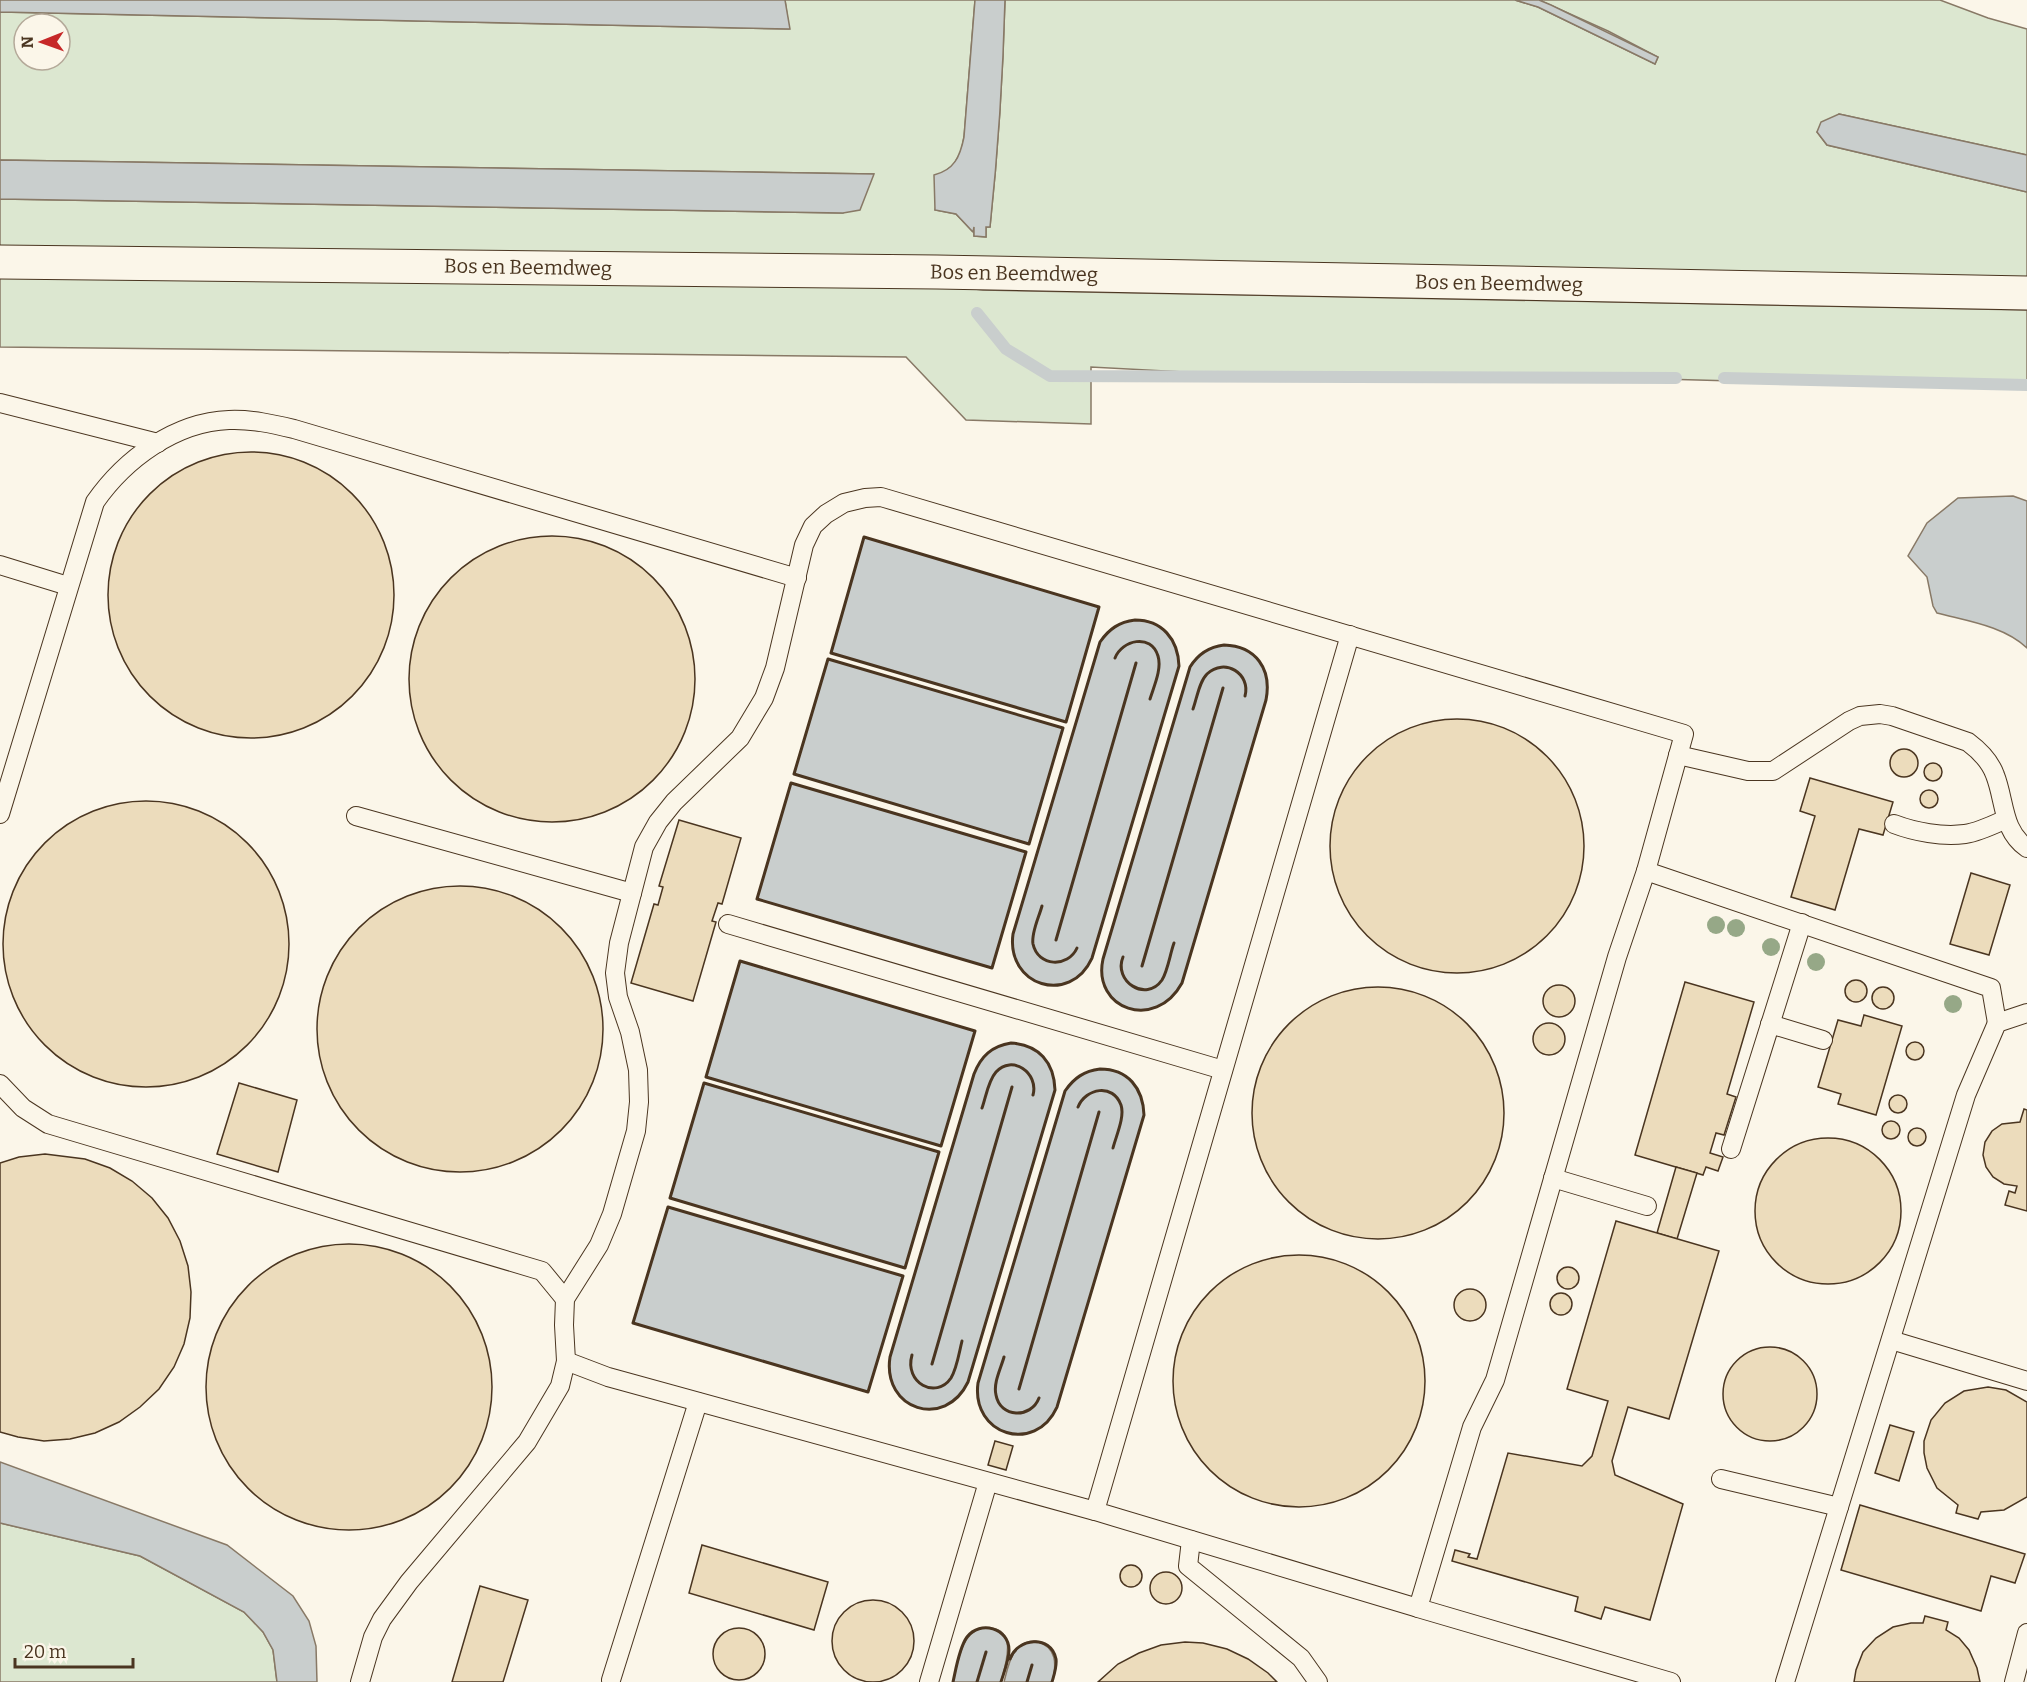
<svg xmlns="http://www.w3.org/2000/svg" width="2027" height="1682" viewBox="0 0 2027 1682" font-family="Bitter,serif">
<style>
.green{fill:#dce7d0;stroke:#887966;stroke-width:1.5;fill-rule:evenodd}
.water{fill:#c9cecd;stroke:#887966;stroke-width:1.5}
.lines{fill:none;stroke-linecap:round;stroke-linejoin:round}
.stream{stroke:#c9cecd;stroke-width:12}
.building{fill:#ecdcbc;stroke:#4a3520;stroke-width:1.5}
.lane-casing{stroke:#4a3520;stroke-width:20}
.street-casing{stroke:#4a3520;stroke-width:35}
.lane{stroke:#fbf6e9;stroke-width:18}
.street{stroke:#fbf6e9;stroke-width:33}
.wall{stroke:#4a3520;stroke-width:3}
.tree{fill:#96a887}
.labels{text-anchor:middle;stroke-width:4.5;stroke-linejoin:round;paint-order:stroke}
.street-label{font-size:20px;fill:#4a3520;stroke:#fbf6e9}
</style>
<rect width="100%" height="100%" fill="#fbf6e9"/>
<!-- green -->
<g class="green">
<path d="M 785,0 L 975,0 L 964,137 L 961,152 L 954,164 L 945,172 L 935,210 L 956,214 L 972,231 L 974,227 L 974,236 L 986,237 L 986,227 L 990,227 C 998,152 1003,76 1005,0 L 1515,0 L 1538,7 L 1655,64 L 1658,57 L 1608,31 L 1539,0 L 1940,0 L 1988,18 L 2027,29 L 2027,155 L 1839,114 L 1817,132 L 1827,145 L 2027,192 L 2027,280 L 0,252 L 0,199 L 843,213 L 873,174 L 0,160 L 0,12 L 789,29 ZM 24,24 L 60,24 L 60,60 L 24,60 Z"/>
<polygon points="0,275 931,284 983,290 2027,310 2027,385 1877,385 1624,378 1222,374 1091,367 1091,424 966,420 906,357 0,347"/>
<polygon points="0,1523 140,1556 244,1612 263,1632 273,1650 277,1682 0,1682"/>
</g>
<!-- water -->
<g class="water">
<polygon points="0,0 785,0 790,29 0,12"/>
<path d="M 975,0 L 1005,0 C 1003,76 998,152 990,227 L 986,227 L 986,237 L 974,236 L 974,227 L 973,232 L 956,214 L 935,210 L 934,175 C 954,170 960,157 964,137 Z"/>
<polygon points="1515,0 1539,0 1551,5 1658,57 1655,64 1538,7"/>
<polygon points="1839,114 2027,155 2027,192 1827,145 1817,132 1821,122"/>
<polygon points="0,160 874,174 860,210 843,213 0,199"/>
<path d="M 2013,496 L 2027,501 L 2027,648 C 2004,626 1967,621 1937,613 L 1933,606 L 1927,577 L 1908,556 L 1927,523 L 1958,498 Z"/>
<polygon points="864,537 1099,607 1066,722 831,653"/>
<path d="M 1135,620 C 1162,620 1178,639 1179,666 L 1092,958 C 1070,1006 1006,986 1013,934 L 1100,642 C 1109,629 1119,622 1135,620 Z"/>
<path d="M 1224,645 C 1256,646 1272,669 1266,700 L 1182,983 C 1155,1032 1092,1009 1103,959 L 1190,667 C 1198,654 1208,647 1224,645 Z"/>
<polygon points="828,659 1063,728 1029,844 794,774"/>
<polygon points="791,783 1026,852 992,968 757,899"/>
<polygon points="740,961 975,1031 941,1146 706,1077"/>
<path d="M 1011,1043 C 1039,1045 1054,1062 1055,1090 L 968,1382 C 945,1430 882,1410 890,1357 L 974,1074 C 981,1056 992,1046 1011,1043 Z"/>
<path d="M 1100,1069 C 1128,1069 1143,1088 1144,1115 L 1057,1407 C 1035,1455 971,1435 978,1383 L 1065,1091 C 1074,1078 1084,1071 1100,1069 Z"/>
<polygon points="704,1083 939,1152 905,1268 670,1198"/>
<polygon points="668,1207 903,1276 868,1392 633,1323"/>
<polygon points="0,1462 227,1545 293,1596 309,1621 316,1646 317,1682 277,1682 273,1650 263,1632 244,1612 140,1556 0,1523"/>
<path d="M 981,1628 C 1019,1624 1007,1660 1001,1682 L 953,1682 C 958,1663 960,1635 981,1628 Z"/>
<path d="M 1036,1641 C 1057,1647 1057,1664 1052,1682 L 1004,1682 C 1009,1663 1012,1641 1036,1641 Z"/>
</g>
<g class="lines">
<!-- stream -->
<g class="stream">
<polyline points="977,313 1006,349 1050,376 1676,378"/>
<polyline points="1724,378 2027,385"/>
</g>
</g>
<!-- building -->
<g class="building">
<circle cx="251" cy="595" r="143"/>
<circle cx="552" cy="679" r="143"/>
<circle cx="1457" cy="846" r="127"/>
<circle cx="1904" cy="763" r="14"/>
<circle cx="1933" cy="772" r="9"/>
<polygon points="1810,778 1893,802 1883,835 1859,829 1835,910 1791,897 1815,816 1800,811"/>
<circle cx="1929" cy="799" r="9"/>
<circle cx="146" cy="944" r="143"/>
<polygon points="679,820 741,838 722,904 718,903 712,921 716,922 693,1001 631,983 654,904 658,905 663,887 659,886"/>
<polygon points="1971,873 2010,885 1989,955 1950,944"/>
<circle cx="460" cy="1029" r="143"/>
<circle cx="1856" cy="991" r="11"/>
<polygon points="1685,982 1754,1002 1727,1094 1736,1097 1724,1135 1716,1133 1710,1153 1723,1157 1718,1171 1706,1167 1703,1175 1635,1155"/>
<circle cx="1559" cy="1001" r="16"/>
<circle cx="1378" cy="1113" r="126"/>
<circle cx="1883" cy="998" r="11"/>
<polygon points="1864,1015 1902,1026 1876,1115 1838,1104 1841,1094 1818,1087 1838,1020 1861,1026"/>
<circle cx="1549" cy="1039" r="16"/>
<circle cx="1915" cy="1051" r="9"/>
<polygon points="239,1083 297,1100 278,1172 217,1154"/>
<circle cx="1898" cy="1104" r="9"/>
<polygon points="2024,1109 2027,1110 2027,1211 2005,1205 2009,1191 2015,1193 2017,1186 2004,1184 1993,1177 1986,1167 1983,1155 1985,1142 1992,1131 2002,1124 2020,1122"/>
<circle cx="1891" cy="1130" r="9"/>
<circle cx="1917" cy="1137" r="9"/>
<circle cx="1828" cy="1211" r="73"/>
<polygon points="45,1154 85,1159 110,1168 132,1181 152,1198 168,1218 180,1241 188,1266 191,1292 190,1318 184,1344 174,1367 159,1389 140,1407 119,1422 95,1433 70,1439 44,1441 18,1437 0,1432 0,1163 19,1157"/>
<polygon points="1676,1167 1697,1173 1677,1239 1657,1233"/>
<polygon points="1616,1221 1719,1251 1669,1419 1628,1407 1612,1461 1615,1475 1683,1504 1650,1620 1605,1607 1601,1619 1575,1611 1578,1597 1452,1561 1455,1550 1470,1554 1468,1557 1477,1559 1508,1453 1582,1466 1592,1456 1608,1401 1567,1389"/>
<circle cx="349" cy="1387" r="143"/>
<circle cx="1299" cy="1381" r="126"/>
<circle cx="1568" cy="1278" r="11"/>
<circle cx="1470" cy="1305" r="16"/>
<circle cx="1561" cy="1304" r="11"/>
<circle cx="1770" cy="1394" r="47"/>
<polygon points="1988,1387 2006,1390 2027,1402 2027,1497 2004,1510 1981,1512 1978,1519 1956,1513 1958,1505 1937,1488 1927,1468 1924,1453 1924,1441 1931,1420 1945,1403 1964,1391"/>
<polygon points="1890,1425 1914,1432 1899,1481 1875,1473"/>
<polygon points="995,1441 1013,1446 1006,1470 988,1465"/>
<polygon points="1860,1505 2025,1554 2015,1583 1991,1576 1981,1611 1841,1570"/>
<polygon points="702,1545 828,1582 814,1630 689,1593"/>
<circle cx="1131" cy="1576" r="11"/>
<circle cx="1166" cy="1588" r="16"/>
<polygon points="480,1586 528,1600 503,1682 452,1682"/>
<circle cx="873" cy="1641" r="41"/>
<polygon points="1925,1616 1948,1622 1946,1630 1959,1638 1969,1650 1977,1668 1980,1682 1854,1682 1856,1670 1863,1652 1876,1638 1893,1627 1911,1623 1923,1623"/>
<circle cx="739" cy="1654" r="26"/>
<polygon points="1185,1642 1203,1643 1227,1649 1248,1659 1268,1673 1277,1682 1098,1682 1118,1664 1139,1653 1161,1645"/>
</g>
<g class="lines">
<defs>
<g id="lane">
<polyline points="0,403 158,443"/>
<polyline points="0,565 68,586"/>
<polyline points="1350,635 1095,1511 1418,1608"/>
<path d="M 1678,755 L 1748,771 L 1773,771 L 1849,721 L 1860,716 L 1880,714 L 1892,716 L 1968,742 C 1980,751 1990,761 1995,775 C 2005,800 2002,831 2027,848"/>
<path d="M 0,814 L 95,502 C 125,459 175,422 229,420 C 251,419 273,424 294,429 L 797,578"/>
<polyline points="356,816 632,893"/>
<path d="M 1894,824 C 1915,832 1942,837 1965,834 C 1979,832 1993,825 2006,819"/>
<polyline points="728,924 1223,1070"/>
<polyline points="1770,1024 1823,1040"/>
<polyline points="0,1084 23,1108 48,1124 542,1271 565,1299"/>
<polyline points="1731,1149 1802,923"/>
<polyline points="1553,1178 1647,1206"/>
<polyline points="1891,1340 2027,1381"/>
<polyline points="566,1361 608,1377 1095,1511"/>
<polyline points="1721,1479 1839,1507"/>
<polyline points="1191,1540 1188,1566 1301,1658 1318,1682"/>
<polyline points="611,1680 698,1402"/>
<polyline points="360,1682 373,1637 382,1619 409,1582 527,1442 560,1386 566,1361 564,1325 565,1299 599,1245 612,1214 636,1131 639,1102 638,1070 630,1032 618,997 615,973 619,943 644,847 658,822 674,802 740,738 764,698 775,668 804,545 813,526 826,514 844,503 865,498 881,497 1684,734 1646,871"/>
<polyline points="929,1682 988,1482"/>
<polyline points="1671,1682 1418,1608 1472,1427 1495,1380 1617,957 1646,871 1991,988 1997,1023"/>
<polyline points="1785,1682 1966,1095 1997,1023 2027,1013"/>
<polyline points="2014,1682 2027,1633"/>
</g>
<polyline id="street" points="0,262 937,272 2027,293"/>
</defs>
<!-- lane casing -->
<use href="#lane" class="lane-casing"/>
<!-- street casing -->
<use href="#street" class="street-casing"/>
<!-- lane -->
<use href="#lane" class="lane"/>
<!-- street -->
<use href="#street" class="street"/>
<!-- wall -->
<g class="wall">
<polygon points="864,537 1099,607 1066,722 831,653"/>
<path d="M 1135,620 C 1162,620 1178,639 1179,666 L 1092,958 C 1070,1006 1006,986 1013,934 L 1100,642 C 1109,629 1119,622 1135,620 Z"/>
<path d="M 1224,645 C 1256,646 1272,669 1266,700 L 1182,983 C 1155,1032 1092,1009 1103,959 L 1190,667 C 1198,654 1208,647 1224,645 Z"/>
<path d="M 1115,658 C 1122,640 1151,633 1158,656 C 1162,669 1154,686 1150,699"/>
<polygon points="828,659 1063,728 1029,844 794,774"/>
<path d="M 1193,709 C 1197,698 1199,682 1207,674 C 1225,657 1251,674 1245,696"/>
<polygon points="791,783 1026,852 992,968 757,899"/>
<path d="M 1042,906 C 1039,917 1031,933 1033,944 C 1038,967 1068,968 1077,948"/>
<polyline points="1056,940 1136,663"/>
<path d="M 1123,957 C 1113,981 1146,1003 1162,980 C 1168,970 1170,954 1174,943"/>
<polygon points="740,961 975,1031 941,1146 706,1077"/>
<polyline points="1142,966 1223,688"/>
<path d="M 1011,1043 C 1039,1045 1054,1062 1055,1090 L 968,1382 C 945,1430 882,1410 890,1357 L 974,1074 C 981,1056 992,1046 1011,1043 Z"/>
<path d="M 1100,1069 C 1128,1069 1143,1088 1144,1115 L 1057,1407 C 1035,1455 971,1435 978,1383 L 1065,1091 C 1074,1078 1084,1071 1100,1069 Z"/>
<polygon points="704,1083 939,1152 905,1268 670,1198"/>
<path d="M 1078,1107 C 1086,1088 1113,1083 1121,1105 C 1125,1117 1116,1136 1113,1148"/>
<path d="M 982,1108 C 986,1097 988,1081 996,1072 C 1012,1054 1039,1073 1033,1095"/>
<polygon points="668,1207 903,1276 868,1392 633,1323"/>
<path d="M 912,1355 C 904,1383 936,1400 951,1378 C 957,1368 959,1353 962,1341"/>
<path d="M 1004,1357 C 1001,1368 993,1383 996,1395 C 1000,1418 1031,1419 1039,1398"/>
<polyline points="932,1364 1012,1087"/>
<polyline points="1019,1389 1099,1112"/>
<path d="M 1010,1659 C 1017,1638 1051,1634 1056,1659 C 1057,1667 1054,1675 1052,1682"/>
<path d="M 953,1682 C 956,1669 959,1648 967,1637 C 980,1620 1009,1628 1009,1650 C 1009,1660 1004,1672 1001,1682"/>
<polyline points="977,1682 986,1652"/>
<polyline points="1027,1682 1032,1665"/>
</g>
</g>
<!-- trees -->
<g class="tree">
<circle cx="1716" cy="925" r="9"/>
<circle cx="1736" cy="928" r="9"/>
<circle cx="1771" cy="947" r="9"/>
<circle cx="1816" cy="962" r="9"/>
<circle cx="1953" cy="1004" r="9"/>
</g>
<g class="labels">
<!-- street labels -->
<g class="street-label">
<text transform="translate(528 267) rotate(1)" y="7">Bos en Beemdweg</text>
<text transform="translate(1014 273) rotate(1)" y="7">Bos en Beemdweg</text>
<text transform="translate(1499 283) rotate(1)" y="7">Bos en Beemdweg</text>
</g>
</g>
<!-- north arrow -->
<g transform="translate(42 42) rotate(269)"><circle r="28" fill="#fbf6e9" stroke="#b4a999" stroke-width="1.5"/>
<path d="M0-4.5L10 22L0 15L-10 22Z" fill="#c62828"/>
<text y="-9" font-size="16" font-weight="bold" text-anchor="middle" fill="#4a3520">N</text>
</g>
<!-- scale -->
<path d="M15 1658v9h118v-9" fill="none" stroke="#4a3520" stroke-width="3"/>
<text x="24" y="1658" font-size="18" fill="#4a3520" stroke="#fbf6e9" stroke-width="4.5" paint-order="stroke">20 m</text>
</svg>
